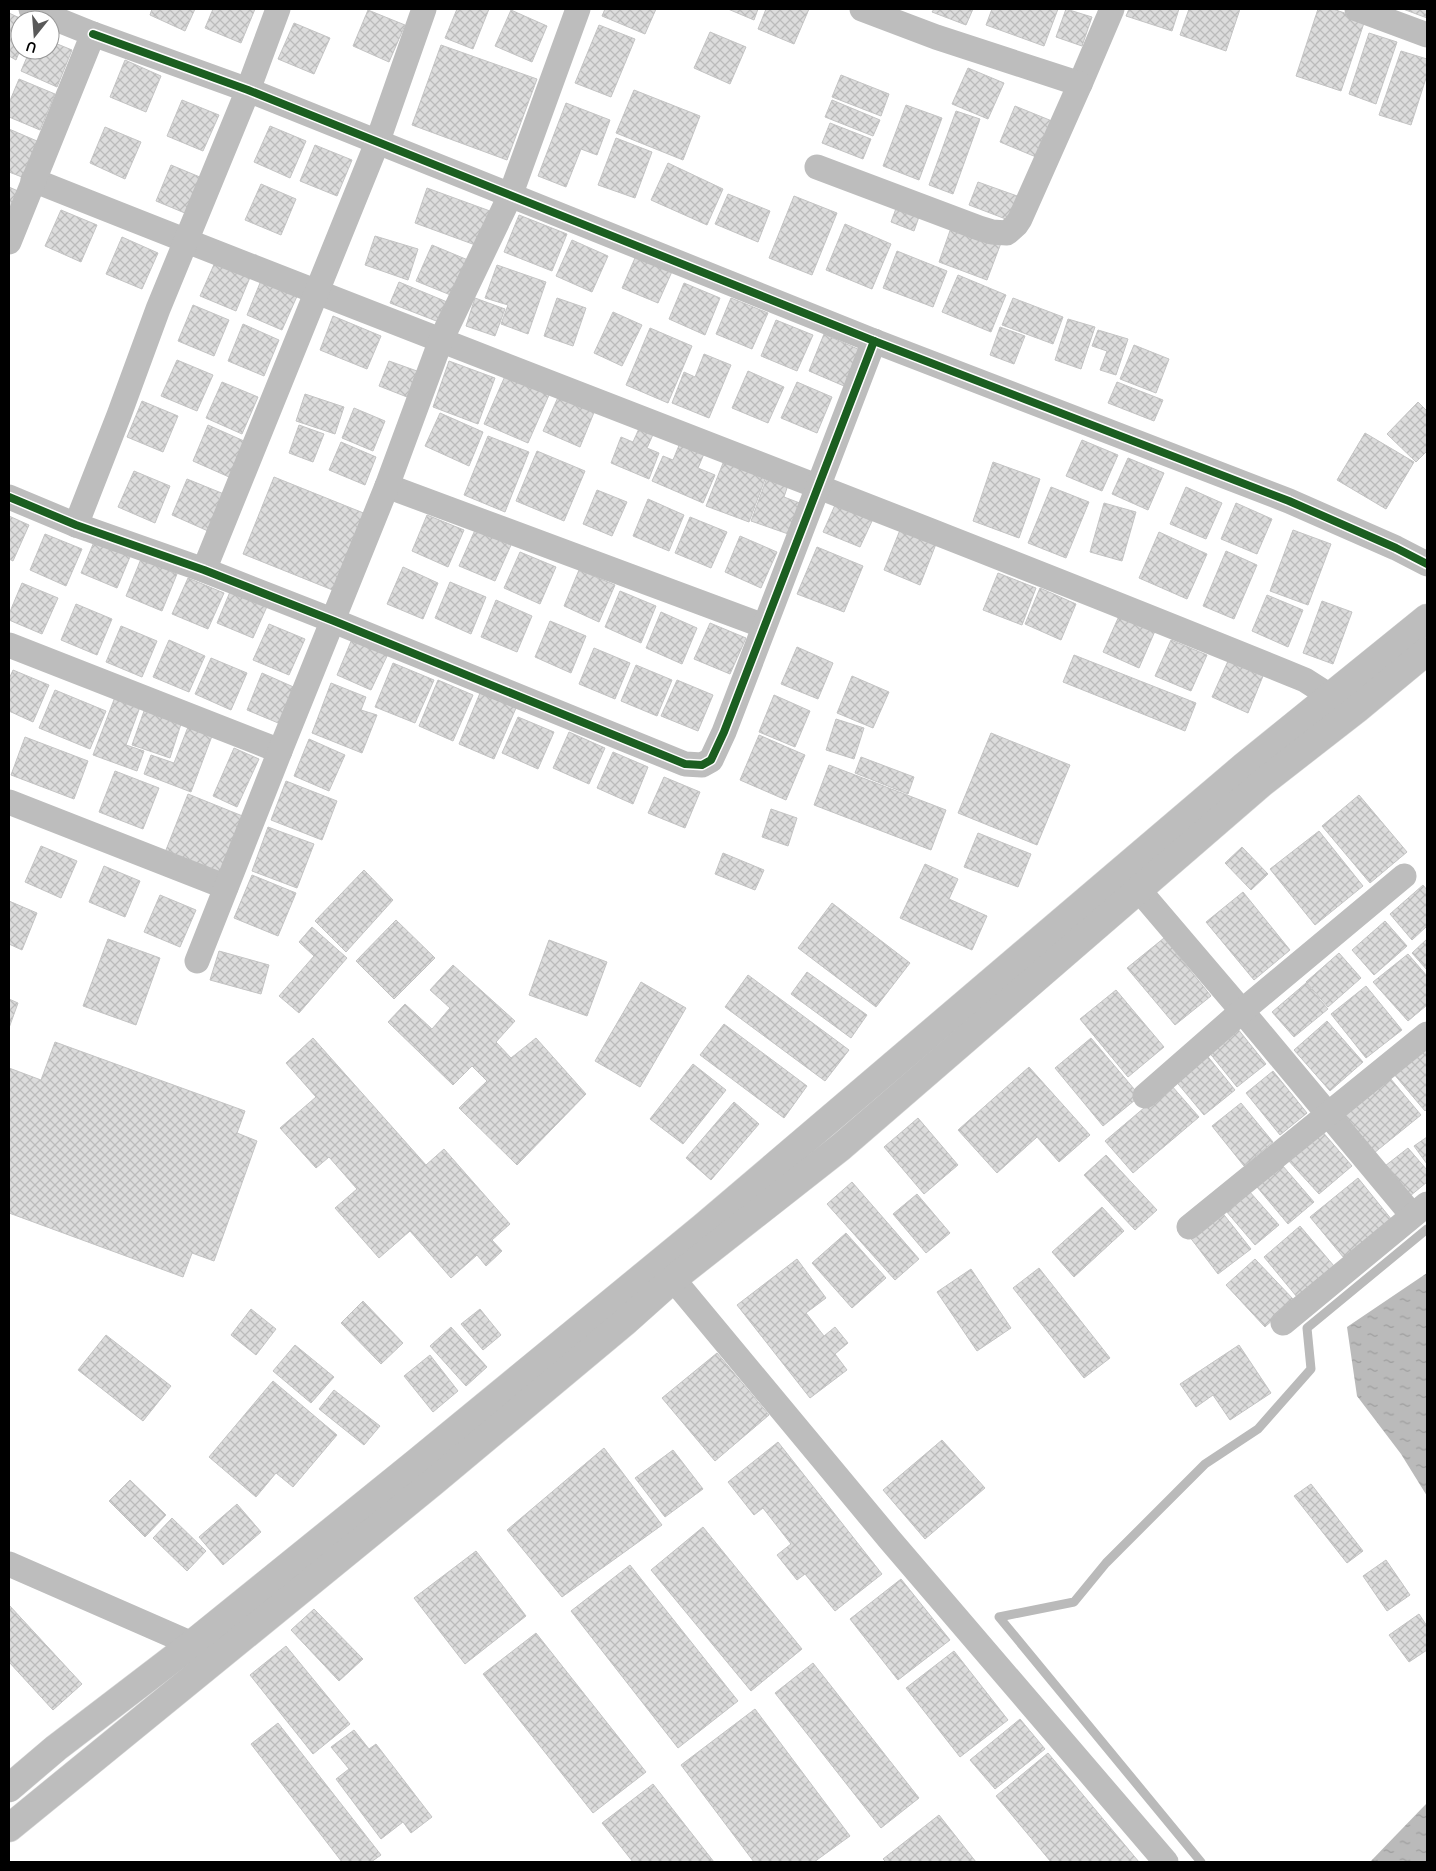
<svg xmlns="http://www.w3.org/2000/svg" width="1436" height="1871" viewBox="0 0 1436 1871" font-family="Cabin,sans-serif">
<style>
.water{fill:url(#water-ripples)}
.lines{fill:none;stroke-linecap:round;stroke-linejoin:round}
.stream{stroke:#bababa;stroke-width:9}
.building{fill:url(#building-cross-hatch);stroke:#c4c4c4}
.highway-casing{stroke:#dbdbdb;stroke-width:29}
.street{stroke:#bdbdbd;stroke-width:25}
.highway{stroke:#bdbdbd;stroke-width:28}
.cycleway-casing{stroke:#fff;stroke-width:11}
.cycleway{stroke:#1b5e20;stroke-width:8}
</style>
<defs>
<pattern id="water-ripples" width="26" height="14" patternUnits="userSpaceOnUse" patternTransform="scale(1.25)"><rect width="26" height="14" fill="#bababa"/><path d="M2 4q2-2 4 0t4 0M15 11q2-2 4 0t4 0" fill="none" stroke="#9e9e9e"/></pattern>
<pattern id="building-cross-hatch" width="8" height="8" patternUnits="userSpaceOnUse" patternTransform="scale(1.25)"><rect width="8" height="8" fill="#dcdcdc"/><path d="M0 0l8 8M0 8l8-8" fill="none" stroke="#bbb"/></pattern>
</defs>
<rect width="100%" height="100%" fill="#fff"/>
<!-- water -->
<g class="water">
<polygon points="1427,1273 1427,1496 1401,1454 1357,1396 1347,1327"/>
<polygon points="1427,1803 1427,1862 1370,1862"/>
</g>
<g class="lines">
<!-- stream -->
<polyline class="stream" points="1201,1862 999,1617 1074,1602 1106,1563 1205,1464 1258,1429 1311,1369 1307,1328 1427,1229"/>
</g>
<!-- building -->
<g class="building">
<polygon points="152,9 195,9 185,31 150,15"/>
<polygon points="213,9 255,9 241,43 205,28"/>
<polygon points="457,9 489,9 473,49 445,38"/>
<polygon points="605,9 656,9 645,34 602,16"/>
<polygon points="728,9 758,9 754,20"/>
<polygon points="766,9 809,9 794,44 758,29"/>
<polygon points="934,9 973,9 966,25 932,12"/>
<polygon points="992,9 1058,9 1044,46 986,25"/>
<polygon points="1066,9 1092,17 1082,46 1056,37"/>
<polygon points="1129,9 1179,9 1172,31 1126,16"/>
<polygon points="1189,9 1240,9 1226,51 1180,35"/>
<polygon points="1318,9 1333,9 1365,20 1341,91 1296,76"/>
<polygon points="1403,9 1427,9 1427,18"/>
<polygon points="368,10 405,25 389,62 353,46"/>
<polygon points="511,10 547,26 532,62 495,46"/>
<polygon points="9,13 24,20 20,20 20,50 16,60 9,56"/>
<polygon points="294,23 330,38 314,74 278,59"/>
<polygon points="599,25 635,39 611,97 575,83"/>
<polygon points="710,32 746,47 730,84 694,68"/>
<polygon points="1369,33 1397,42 1376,104 1349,94"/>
<polygon points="50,41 72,50 57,87 21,71 30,50 50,50"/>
<polygon points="441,45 537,79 507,160 412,125"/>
<polygon points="1401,51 1427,59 1427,75 1411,125 1379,115"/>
<polygon points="125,60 161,76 146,112 110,97"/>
<polygon points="968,68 1004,83 988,119 952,104"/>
<polygon points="841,75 889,94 881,116 832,97"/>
<polygon points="19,79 55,94 40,130 9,117 9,103"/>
<polygon points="634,90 700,116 683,160 616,133"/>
<polygon points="182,100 219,115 203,151 167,136"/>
<polygon points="832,100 880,120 873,136 825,117"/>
<polygon points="566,103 610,120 597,155 581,149 566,187 538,176"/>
<polygon points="906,105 942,118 919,180 883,166"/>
<polygon points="1015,106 1052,121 1036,157 1000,142"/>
<polygon points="956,111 980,119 953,194 929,185"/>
<polygon points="830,123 871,139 863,159 822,143"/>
<polygon points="270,126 306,141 290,178 254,162"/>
<polygon points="105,127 141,142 125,179 90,163"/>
<polygon points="9,129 37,141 22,177 9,172"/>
<polygon points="616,138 652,152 635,198 598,185"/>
<polygon points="315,145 352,160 337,196 300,181"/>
<polygon points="668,163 723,189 707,225 651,200"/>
<polygon points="171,165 207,180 192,216 156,201"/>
<polygon points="978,182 1020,197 1011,221 969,205"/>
<polygon points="261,184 296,199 281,235 245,220"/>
<polygon points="9,187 18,191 9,213"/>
<polygon points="427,188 490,211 478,246 415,223"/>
<polygon points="728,194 770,211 758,242 715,224"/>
<polygon points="794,196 837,213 812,275 769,258"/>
<polygon points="898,203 921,211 914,231 891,222"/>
<polygon points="61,210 97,225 81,262 45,246"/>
<polygon points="519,215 567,234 552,271 504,252"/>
<polygon points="845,224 891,244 872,289 826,270"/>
<polygon points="952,225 1001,243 987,280 939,262"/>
<polygon points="375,236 418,249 408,280 365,265"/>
<polygon points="122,237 158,253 142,289 106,274"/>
<polygon points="572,240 608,256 592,292 556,276"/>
<polygon points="432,245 468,260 453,296 416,281"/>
<polygon points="638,251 674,267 658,303 622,288"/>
<polygon points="897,251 947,271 933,307 883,288"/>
<polygon points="216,260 251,275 236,311 200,296"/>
<polygon points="497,265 546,282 528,334 501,324 508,305 485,298"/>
<polygon points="958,275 1006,295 991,332 942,312"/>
<polygon points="262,278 298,294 282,330 247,315"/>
<polygon points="399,282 452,304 444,324 390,303"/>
<polygon points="684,283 720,298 705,335 669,319"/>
<polygon points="475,298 505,309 495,336 466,326"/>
<polygon points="557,298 586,308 573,346 544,336"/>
<polygon points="731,298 768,313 752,349 716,334"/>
<polygon points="1013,298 1063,317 1053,344 1002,325"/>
<polygon points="193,305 229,320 214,356 178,341"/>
<polygon points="613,312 642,325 622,366 594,353"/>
<polygon points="333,316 381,336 367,369 320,350"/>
<polygon points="1068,319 1095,327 1081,369 1055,360"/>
<polygon points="776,320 813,335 797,371 761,356"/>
<polygon points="243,324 279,340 264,376 228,361"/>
<polygon points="1000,327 1025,336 1014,364 990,355"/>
<polygon points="650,328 692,346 668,403 626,385"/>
<polygon points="1098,330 1128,339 1116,375 1100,370 1107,351 1092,346"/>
<polygon points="824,334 860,350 844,386 809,371"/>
<polygon points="1134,345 1169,359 1156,393 1120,379"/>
<polygon points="704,354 731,365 709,418 672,403 684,372 695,377"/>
<polygon points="177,360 213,375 197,411 161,396"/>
<polygon points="389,361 417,371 407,397 379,386"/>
<polygon points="449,361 495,378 478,424 433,407"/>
<polygon points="748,371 784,387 768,423 732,408"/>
<polygon points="505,376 549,395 528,443 484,424"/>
<polygon points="222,382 258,397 242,434 206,418"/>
<polygon points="797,382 832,397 817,433 781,418"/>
<polygon points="1117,382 1163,400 1154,421 1108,403"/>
<polygon points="305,394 344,407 335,434 296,421"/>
<polygon points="559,395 595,410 580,447 543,431"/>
<polygon points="142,401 178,416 163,452 127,437"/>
<polygon points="1418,402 1427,411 1427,451 1416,462 1387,434"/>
<polygon points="354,408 385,421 373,451 342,438"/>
<polygon points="440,413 483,432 469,466 425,446"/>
<polygon points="641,424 655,430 647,448 659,453 649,479 611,463 621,437 633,442"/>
<polygon points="208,425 244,441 229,477 193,461"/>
<polygon points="299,425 324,434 313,462 289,453"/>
<polygon points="1365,433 1414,462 1386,509 1337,480"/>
<polygon points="488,436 529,452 505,512 464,495"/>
<polygon points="682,438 706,449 698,468 715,475 703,503 652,481 663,456 673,460"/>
<polygon points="1082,440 1118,455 1102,491 1066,476"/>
<polygon points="341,442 376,457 365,485 329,470"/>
<polygon points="537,451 585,471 564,521 516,501"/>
<polygon points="725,458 767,474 749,522 706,506"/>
<polygon points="1128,458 1164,473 1148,510 1112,494"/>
<polygon points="993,462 1040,479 1019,538 973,521"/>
<polygon points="134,471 170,486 155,523 118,507"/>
<polygon points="768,475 789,482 784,497 805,505 794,536 751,521"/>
<polygon points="274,477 366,514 335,591 243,554"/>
<polygon points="187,479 224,494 208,531 172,515"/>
<polygon points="1051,487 1089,502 1066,558 1028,543"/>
<polygon points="1186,487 1222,503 1206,539 1170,524"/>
<polygon points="597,490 627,502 612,536 583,524"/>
<polygon points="648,499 684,515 669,551 633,536"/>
<polygon points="1104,503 1136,512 1122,561 1090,552"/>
<polygon points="1236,503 1272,519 1257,554 1221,539"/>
<polygon points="835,505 872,521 860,547 823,532"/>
<polygon points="427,515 464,530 448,567 412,551"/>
<polygon points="9,516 29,525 13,561 9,559"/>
<polygon points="690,517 727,532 711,568 675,553"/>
<polygon points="475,530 511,545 495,581 459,566"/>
<polygon points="900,530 936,544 920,585 884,570"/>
<polygon points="1293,530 1331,544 1308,605 1270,591"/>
<polygon points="1159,532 1207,554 1187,599 1139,578"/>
<polygon points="45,534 82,549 66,586 30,570"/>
<polygon points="740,536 777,552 761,588 725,572"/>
<polygon points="96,537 132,552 117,588 81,573"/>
<polygon points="817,547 863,566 844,612 797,594"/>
<polygon points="1226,551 1257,565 1234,619 1203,606"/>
<polygon points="520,552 556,567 540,604 504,588"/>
<polygon points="141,559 177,574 162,611 126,596"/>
<polygon points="403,567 438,583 423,619 387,604"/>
<polygon points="579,570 615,585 599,622 564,606"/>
<polygon points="998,573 1036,588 1022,625 983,610"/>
<polygon points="188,578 224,593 208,629 172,614"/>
<polygon points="450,582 486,597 471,634 435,618"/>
<polygon points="22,583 58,598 42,634 9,620 9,614"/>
<polygon points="232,587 269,602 253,638 217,623"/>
<polygon points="1040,588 1076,604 1061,640 1025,624"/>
<polygon points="620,591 656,606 641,643 605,627"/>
<polygon points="1267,595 1303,610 1288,647 1252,631"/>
<polygon points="496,600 532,616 517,652 481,637"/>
<polygon points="1322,601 1352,612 1333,664 1303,653"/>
<polygon points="76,604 112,619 97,655 61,640"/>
<polygon points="661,612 697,628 682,664 646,648"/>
<polygon points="1119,616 1155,631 1139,668 1103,652"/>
<polygon points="550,621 586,636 571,673 535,657"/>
<polygon points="710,623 746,638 730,674 694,659"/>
<polygon points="269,624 305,639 289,675 253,660"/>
<polygon points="121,626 157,641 142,677 106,662"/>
<polygon points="352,639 388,654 371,690 337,675"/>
<polygon points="169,640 205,656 189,692 153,677"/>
<polygon points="1171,640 1207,655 1191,691 1155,676"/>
<polygon points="797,647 833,663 818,699 781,684"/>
<polygon points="594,648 630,663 615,699 579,684"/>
<polygon points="1074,655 1196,703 1185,731 1063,682"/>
<polygon points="211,658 247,673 231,710 195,694"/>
<polygon points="1228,661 1263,676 1248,713 1212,697"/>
<polygon points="393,663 434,680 415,723 375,707"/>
<polygon points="636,665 672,680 657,716 621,701"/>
<polygon points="13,670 49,685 33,722 9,711 9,679"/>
<polygon points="262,673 298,689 283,725 247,710"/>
<polygon points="852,676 889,692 873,728 837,713"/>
<polygon points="438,680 473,695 453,741 419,726"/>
<polygon points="677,680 713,695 698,731 661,716"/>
<polygon points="331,683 366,697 361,710 377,715 362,753 312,733"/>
<polygon points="55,690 106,711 90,749 39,728"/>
<polygon points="480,693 516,708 494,759 459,744"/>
<polygon points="774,695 810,711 795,747 759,732"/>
<polygon points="115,697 140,707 126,745 144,751 137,771 93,755"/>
<polygon points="144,711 181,724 170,758 132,745"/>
<polygon points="518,717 554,732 538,769 502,753"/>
<polygon points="836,719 864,728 854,759 826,750"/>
<polygon points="188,727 212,736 191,792 144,774 151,755 174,763"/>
<polygon points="569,732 605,748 589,784 553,768"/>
<polygon points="991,733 1070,765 1037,845 958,813"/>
<polygon points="759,735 805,755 786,800 740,780"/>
<polygon points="25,737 88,761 74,799 11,775"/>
<polygon points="309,739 345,755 329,791 294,776"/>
<polygon points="234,748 259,759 237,807 213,796"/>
<polygon points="613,752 648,767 633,804 597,788"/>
<polygon points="861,757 914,777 908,794 855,773"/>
<polygon points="829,765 946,810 931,850 814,805"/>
<polygon points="115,771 159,788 143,829 99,812"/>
<polygon points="664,777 700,792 685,828 648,813"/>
<polygon points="286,781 337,801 322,840 271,820"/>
<polygon points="188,794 245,817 221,877 164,855"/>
<polygon points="1359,795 1407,852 1370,883 1322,826"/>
<polygon points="771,809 797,818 788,846 762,837"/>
<polygon points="268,827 314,844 297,888 252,871"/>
<polygon points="1319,831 1363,886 1315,925 1270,869"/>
<polygon points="978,833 1031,854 1018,887 964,867"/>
<polygon points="41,846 77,861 61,898 25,882"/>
<polygon points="1242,847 1268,874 1251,890 1225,863"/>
<polygon points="723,853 764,870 755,890 715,874"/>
<polygon points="925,864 958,879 949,899 987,916 972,950 900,918"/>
<polygon points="104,866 140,881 125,917 89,902"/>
<polygon points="364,870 393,900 346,952 315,921"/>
<polygon points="252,875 296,893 278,936 234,918"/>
<polygon points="1423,885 1427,890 1427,926 1412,940 1390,914"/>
<polygon points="1243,892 1290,950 1254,980 1206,922"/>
<polygon points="160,895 196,910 180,947 144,932"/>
<polygon points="9,901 37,913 22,950 9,944"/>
<polygon points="832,903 910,963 876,1007 798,948"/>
<polygon points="396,920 435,958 394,999 356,961"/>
<polygon points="1385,921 1407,946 1374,975 1352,950"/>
<polygon points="312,927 347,958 299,1013 279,996 314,956 299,942"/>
<polygon points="1164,938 1211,996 1175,1025 1127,968"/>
<polygon points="108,939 160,958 136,1025 83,1006"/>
<polygon points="1427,939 1427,970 1412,953"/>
<polygon points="549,940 607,962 587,1016 529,995"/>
<polygon points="219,951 269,965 261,994 210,980"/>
<polygon points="1339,953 1361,978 1328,1007 1306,982"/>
<polygon points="1408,954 1427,976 1427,1005 1408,1021 1373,982"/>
<polygon points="453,965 515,1021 496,1042 511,1058 536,1038 586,1094 517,1165 459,1108 487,1081 472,1066 453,1085 388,1022 405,1004 432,1029 450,1008 430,990"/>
<polygon points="807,972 867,1015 851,1038 791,994"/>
<polygon points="748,975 849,1050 825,1081 725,1007"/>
<polygon points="641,982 686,1008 640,1087 595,1061"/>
<polygon points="1306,983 1328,1009 1294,1037 1272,1012"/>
<polygon points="1366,986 1402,1030 1366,1058 1331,1014"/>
<polygon points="1116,990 1164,1047 1128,1077 1080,1019"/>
<polygon points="9,999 18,1003 9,1028"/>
<polygon points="1327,1021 1363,1062 1330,1091 1294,1050"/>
<polygon points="724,1024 807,1086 784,1118 700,1055"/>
<polygon points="1237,1028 1266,1064 1237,1087 1208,1051"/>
<polygon points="313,1038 426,1165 444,1149 510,1224 492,1240 502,1251 486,1266 477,1255 451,1278 410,1231 379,1258 335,1208 357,1189 329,1157 316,1168 280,1128 316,1097 286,1063"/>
<polygon points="1091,1038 1140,1096 1103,1126 1055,1068"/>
<polygon points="55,1042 245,1111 237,1133 257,1141 214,1261 192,1253 183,1277 9,1213 9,1068 41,1080"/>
<polygon points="1427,1045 1427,1109 1425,1111 1393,1073"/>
<polygon points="1205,1053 1235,1090 1204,1115 1174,1079"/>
<polygon points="693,1064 726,1090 683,1144 650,1119"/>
<polygon points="1029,1067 1090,1135 1059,1162 1037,1137 997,1173 958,1130"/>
<polygon points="1273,1071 1307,1113 1280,1135 1246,1093"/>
<polygon points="1390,1078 1421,1115 1374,1153 1343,1116"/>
<polygon points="1171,1085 1199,1117 1133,1173 1105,1141"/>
<polygon points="734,1102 759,1124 711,1180 686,1158"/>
<polygon points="1241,1103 1273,1142 1244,1166 1212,1126"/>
<polygon points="918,1118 958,1165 924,1194 884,1147"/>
<polygon points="1321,1130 1352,1166 1319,1194 1287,1159"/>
<polygon points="1427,1137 1427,1164 1414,1146"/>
<polygon points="1408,1148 1427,1170 1427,1182 1410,1196 1385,1166"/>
<polygon points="1106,1155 1157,1210 1135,1230 1084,1175"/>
<polygon points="1282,1165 1314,1202 1288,1224 1257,1187"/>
<polygon points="1358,1178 1392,1220 1344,1258 1310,1217"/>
<polygon points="852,1182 919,1259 895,1280 827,1204"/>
<polygon points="1249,1191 1279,1225 1255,1245 1226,1211"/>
<polygon points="917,1194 950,1233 926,1253 893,1214"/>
<polygon points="1102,1207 1124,1231 1074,1277 1052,1252"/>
<polygon points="1221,1211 1251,1249 1218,1274 1189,1236"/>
<polygon points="1300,1226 1334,1266 1297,1297 1264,1257"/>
<polygon points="846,1233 886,1278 852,1308 812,1263"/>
<polygon points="797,1259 826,1298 806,1313 824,1336 835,1327 848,1343 835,1354 847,1370 810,1398 737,1305"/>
<polygon points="1255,1259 1294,1300 1265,1327 1226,1285"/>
<polygon points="1039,1268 1110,1358 1084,1378 1013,1288"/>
<polygon points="971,1269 1011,1328 977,1351 937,1292"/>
<polygon points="363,1301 403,1343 381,1364 341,1323"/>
<polygon points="251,1309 276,1329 256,1355 231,1335"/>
<polygon points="480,1309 501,1335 483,1350 461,1324"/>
<polygon points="451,1327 487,1367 466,1386 430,1346"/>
<polygon points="106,1335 171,1386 143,1421 78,1370"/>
<polygon points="295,1345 334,1377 311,1403 273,1371"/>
<polygon points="1239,1345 1271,1393 1230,1420 1213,1395 1196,1407 1180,1384"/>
<polygon points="717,1353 769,1415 715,1461 662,1398"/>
<polygon points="430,1355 458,1391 433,1412 404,1376"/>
<polygon points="273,1381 337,1435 293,1487 276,1473 256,1497 209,1457"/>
<polygon points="334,1390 380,1426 364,1445 319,1409"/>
<polygon points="942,1440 985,1488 925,1539 883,1490"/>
<polygon points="778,1442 882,1574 835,1611 805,1574 797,1580 777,1555 791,1544 763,1508 754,1515 728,1482"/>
<polygon points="604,1448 662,1525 562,1597 507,1530"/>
<polygon points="673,1450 703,1489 665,1517 635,1478"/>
<polygon points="130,1480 166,1515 145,1537 109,1501"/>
<polygon points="1311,1484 1363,1551 1347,1563 1294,1496"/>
<polygon points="237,1504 261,1532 223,1565 199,1537"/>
<polygon points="172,1518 206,1551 187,1571 153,1538"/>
<polygon points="703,1527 802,1649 751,1691 651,1570"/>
<polygon points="476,1551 526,1616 465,1664 414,1598"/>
<polygon points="1386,1560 1410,1595 1387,1611 1363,1576"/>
<polygon points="630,1565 738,1701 678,1748 571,1611"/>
<polygon points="901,1579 950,1640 898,1680 850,1619"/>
<polygon points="9,1605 82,1684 53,1710 9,1662"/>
<polygon points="314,1609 363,1659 339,1681 291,1630"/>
<polygon points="1419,1614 1427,1626 1427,1650 1409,1662 1389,1635"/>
<polygon points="536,1633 646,1772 593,1813 483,1674"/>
<polygon points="286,1646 350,1724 313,1754 250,1675"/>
<polygon points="954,1651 1008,1720 960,1757 906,1688"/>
<polygon points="813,1663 919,1798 881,1828 775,1693"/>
<polygon points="755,1709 850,1836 814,1862 754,1862 681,1765"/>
<polygon points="1020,1719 1045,1749 995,1789 970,1760"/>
<polygon points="278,1723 381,1855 371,1862 342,1862 251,1744"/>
<polygon points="354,1730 369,1749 376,1744 432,1817 411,1833 403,1822 381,1839 336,1779 349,1769 331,1747"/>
<polygon points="1048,1753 1139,1862 1051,1862 996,1796"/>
<polygon points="653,1784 714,1862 633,1862 602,1823"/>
<polygon points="939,1815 976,1862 886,1862 883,1859"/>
</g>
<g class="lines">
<defs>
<g id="highway">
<polyline points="9,1788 56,1748 192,1644 417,1462 703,1227 1243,767 1427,618"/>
<polyline points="9,1828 432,1483 626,1321 673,1279 841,1147 1262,783 1357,709 1427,651"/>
</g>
</defs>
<!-- highway casing -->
<use href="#highway" class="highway-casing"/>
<!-- street -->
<g class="street">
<polyline points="1357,9 1427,35"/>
<polyline points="93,34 248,90 874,341 1289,501 1396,548 1427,564"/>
<polyline points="1080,84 1112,9"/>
<polyline points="817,167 979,228 992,232 1007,233 1016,225 1020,219 1080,84 936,37 862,9"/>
<path d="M 33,180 C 456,349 883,508 1305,680 L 1330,696"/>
<polyline points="9,242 93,34 31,9"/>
<polyline points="387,486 764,626"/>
<polyline points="9,497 76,525 204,570 334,621 685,764 702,765 711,760 724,732 874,341"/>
<polyline points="76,525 119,415 158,309 248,90 278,9"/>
<polyline points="204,570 377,143 424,9"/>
<polyline points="9,645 280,751"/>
<polyline points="9,802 226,887"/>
<polyline points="1138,889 1242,1011 1412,1215"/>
<polyline points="197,961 280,751 387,486 441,340 510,196 578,9"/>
<polyline points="1145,1096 1242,1011 1404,876"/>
<polyline points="1189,1227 1427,1034"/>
<polyline points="673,1279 890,1540 1166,1862"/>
<polyline points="1283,1323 1427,1204"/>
<polyline points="9,1564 192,1644"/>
</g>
<!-- highway -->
<use href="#highway" class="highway"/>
<defs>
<g id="cycleway">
<polyline points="93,34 248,90 874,341 1289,501 1396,548 1427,564"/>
<polyline points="9,497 76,525 204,570 334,621 685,764 702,765 711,760 724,732 874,341"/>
</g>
</defs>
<!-- cycleway casing -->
<use href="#cycleway" class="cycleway-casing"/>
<!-- cycleway -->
<use href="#cycleway" class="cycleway"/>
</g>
<!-- border -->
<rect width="1436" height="1871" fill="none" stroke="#000000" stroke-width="20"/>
<!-- north arrow -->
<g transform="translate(35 35) rotate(197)"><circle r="24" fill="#ffffff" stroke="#999999"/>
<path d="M0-4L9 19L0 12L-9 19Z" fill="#595959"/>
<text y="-8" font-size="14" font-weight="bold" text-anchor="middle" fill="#000000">U</text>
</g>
</svg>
